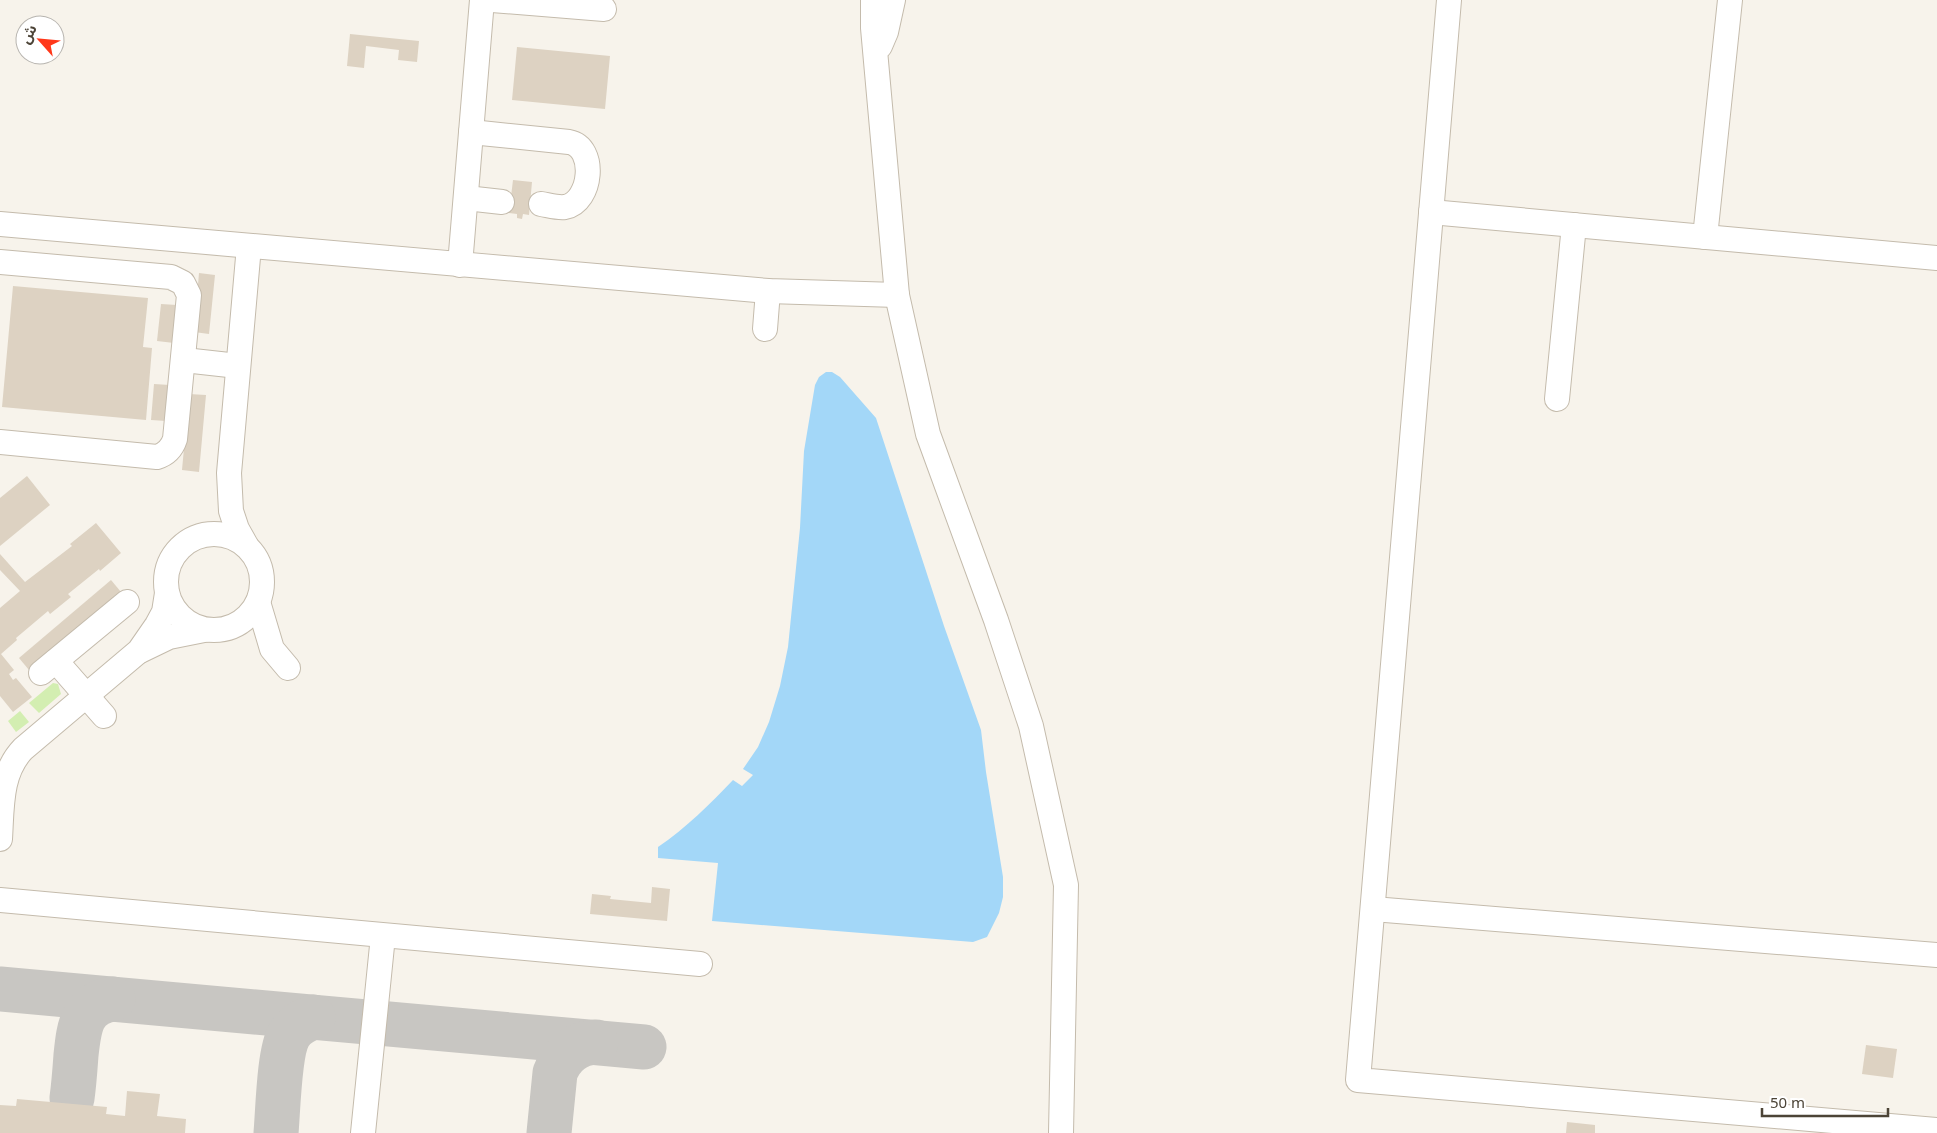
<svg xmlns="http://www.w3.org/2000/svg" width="1937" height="1133" viewBox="0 0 1937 1133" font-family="'Noto Sans','Noto Sans Arabic',sans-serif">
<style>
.green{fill:#d3eeb1}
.water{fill:#a3d7f8}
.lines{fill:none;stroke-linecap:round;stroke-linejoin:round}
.taxiway{stroke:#c8c6c2;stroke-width:45}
.building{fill:#ddd2c2}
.minor-casing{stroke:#c4bbac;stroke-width:26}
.minor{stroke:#fff;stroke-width:24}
</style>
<rect width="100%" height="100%" fill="#f7f3eb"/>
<!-- green -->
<g class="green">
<polygon points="53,683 58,684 61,694 39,713 29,703"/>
<polygon points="20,711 29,722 16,732 8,721"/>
</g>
<!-- water -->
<path class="water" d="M 826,372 L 832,372 L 840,377 L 876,418 L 944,626 L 981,730 L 986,772 L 1003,877 L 1003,897 L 999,913 L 987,937 L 973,942 L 712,921 L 718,863 L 658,858 L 658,847 C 686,828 710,804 733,780 L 742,786 L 753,775 L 743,769 L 758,747 L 769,722 L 780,686 L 788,647 L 800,528 L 804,451 L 815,385 L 819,377 Z"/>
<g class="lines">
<!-- taxiway -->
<g class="taxiway">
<polyline points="0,989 644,1047"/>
<path d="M 72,1098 C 74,1084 75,1069 76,1055 C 79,1027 81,1004 113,999"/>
<path d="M 276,1133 C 278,1111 279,1052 289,1035 C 294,1026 303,1021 313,1017"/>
<path d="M 549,1133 L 555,1073 C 562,1054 576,1043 596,1042"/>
</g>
</g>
<!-- building -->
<g class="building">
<polygon points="350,34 419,41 417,62 398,60 399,50 366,46 364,68 347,66"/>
<polygon points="517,47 610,56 605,109 512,100"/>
<polygon points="513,180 532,182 529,215 523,214 522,219 517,218 517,214 509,213"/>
<polygon points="199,273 215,275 209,334 194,332"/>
<polygon points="13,286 148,298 143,347 152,348 146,420 2,407"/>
<polygon points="161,304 177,305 174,343 157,341"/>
<polygon points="154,384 170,385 166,421 151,420"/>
<polygon points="189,394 206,395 199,472 182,470"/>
<polygon points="27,476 50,505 0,546 0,498"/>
<polygon points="96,523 121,553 100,571 99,569 68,594 71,597 50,614 48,611 16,638 17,640 1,654 14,670 9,674 13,680 16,678 32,697 13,712 0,696 0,608 20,591 0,570 0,554 25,582 72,546 70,544"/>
<polygon points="111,580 121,592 29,670 19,658"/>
<polygon points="652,887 670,889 667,921 590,914 592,894 611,896 610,899 651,903"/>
<polygon points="1866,1045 1897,1049 1893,1078 1862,1074"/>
<polygon points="127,1091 160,1094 157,1116 186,1119 185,1133 0,1133 0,1105 16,1106 17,1099 107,1107 106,1114 125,1116"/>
<polygon points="1567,1122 1595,1125 1595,1133 1566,1133"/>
</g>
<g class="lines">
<defs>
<g id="minor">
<polyline points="492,0 604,9"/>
<polyline points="873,0 873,28 897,295 928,434 996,620 1031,726 1066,885 1061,1133"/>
<polyline points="1449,0 1358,1080 1937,1130"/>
<polyline points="880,46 886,32 893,0"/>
<path d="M 471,132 L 569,142 C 597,147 592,202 565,207 C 557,208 548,205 541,204"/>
<polyline points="466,198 502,202"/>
<polyline points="1431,212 1937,258"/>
<polyline points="0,224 768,291 897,295"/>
<polyline points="1705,237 1730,0"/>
<path d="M 0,262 L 171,277 L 183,283 L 189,295 L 175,439 C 172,448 167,454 157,457 L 0,442"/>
<polyline points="460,265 482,0"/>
<polyline points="765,329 768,291"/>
<polyline points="184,360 238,366"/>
<polyline points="1557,399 1574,225"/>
<circle cx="214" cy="582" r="48"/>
<polyline points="246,545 237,529 231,511 229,473 249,246"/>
<polyline points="258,602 272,649 288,668"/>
<polyline points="140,651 169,637 204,630"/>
<polyline points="56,661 104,716"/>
<polyline points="41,673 127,602"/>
<path d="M 0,839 C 2,807 0,773 23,749 L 139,651 L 157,625 L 164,612 L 167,593"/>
<polyline points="0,900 700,964"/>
<polyline points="1373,909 1937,955"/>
<polyline points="363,1133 383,936"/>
</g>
</defs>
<!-- minor casing -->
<use href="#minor" class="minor-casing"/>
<!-- minor -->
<use href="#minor" class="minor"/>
</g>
<!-- north arrow -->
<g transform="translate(40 40) rotate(297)"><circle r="24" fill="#ffffff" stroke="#b7b4af"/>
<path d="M0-4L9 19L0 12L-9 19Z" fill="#ff381a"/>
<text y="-8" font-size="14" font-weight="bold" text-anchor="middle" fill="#4c4437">ش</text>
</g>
<!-- scale -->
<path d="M1762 1108v8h126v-8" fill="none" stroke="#4c4437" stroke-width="2.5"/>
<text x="1770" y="1108" font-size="15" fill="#4c4437" stroke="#ffffff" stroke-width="4" paint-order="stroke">50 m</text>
</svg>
